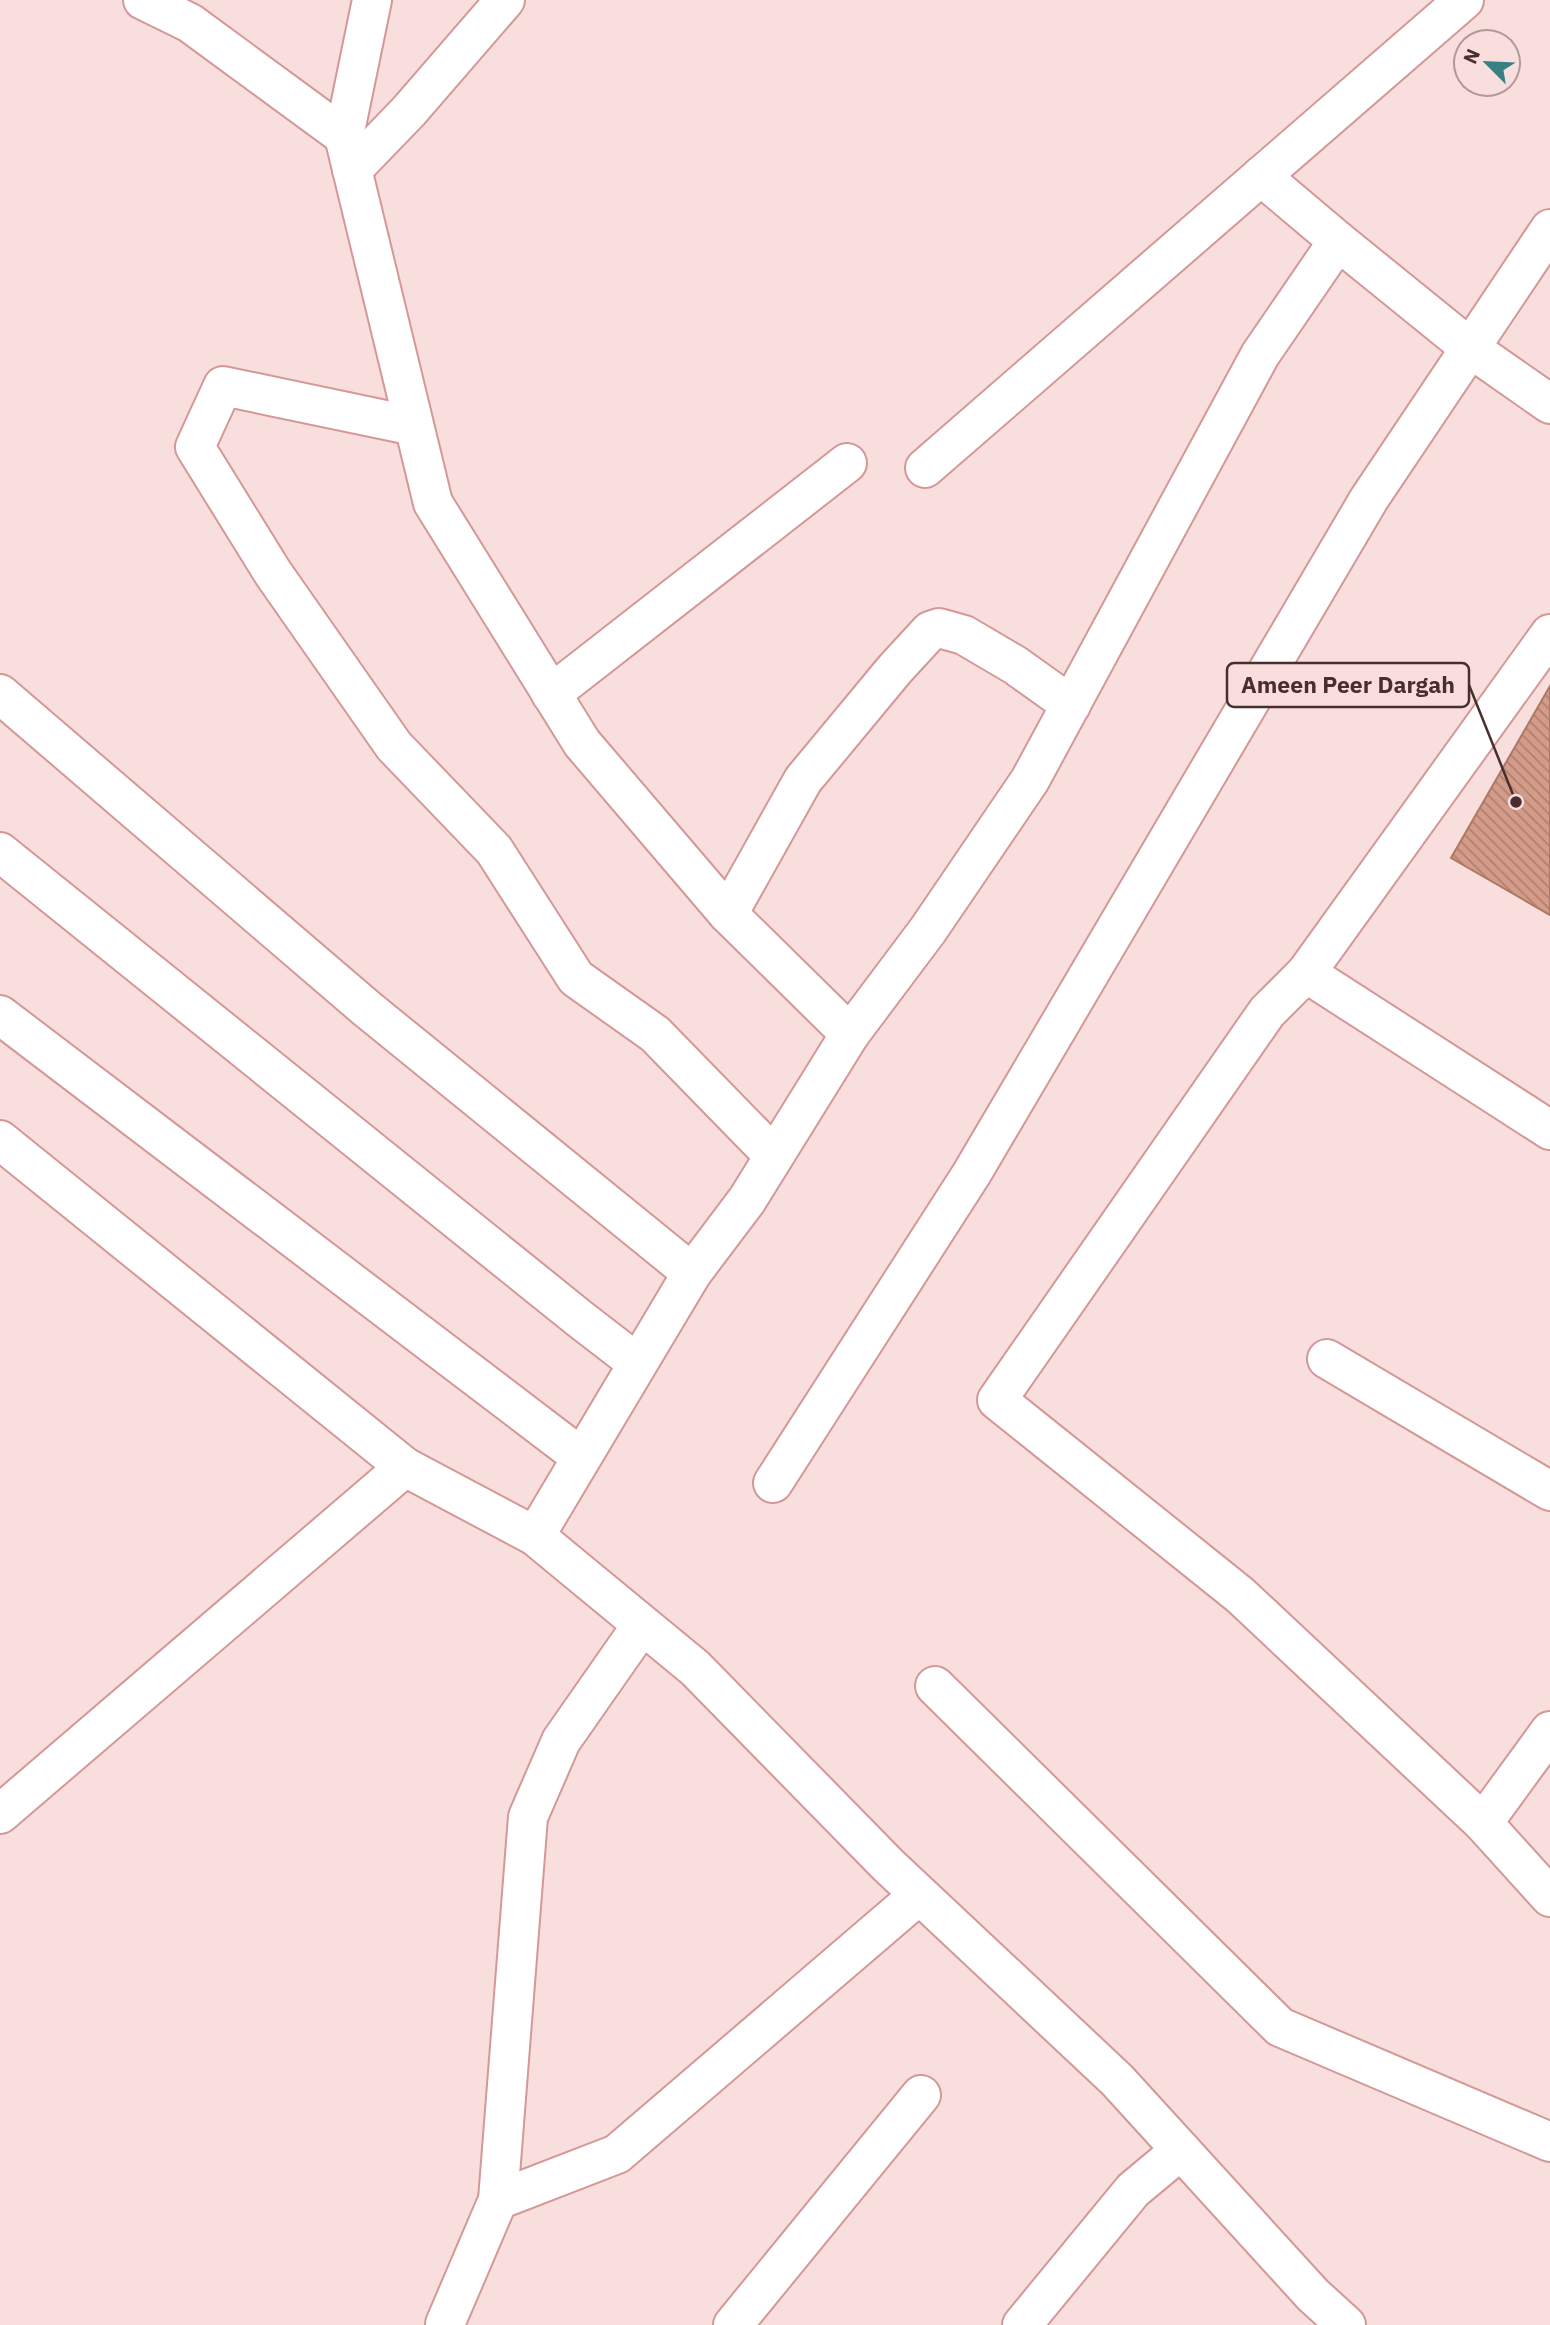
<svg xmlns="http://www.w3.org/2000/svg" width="1550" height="2325" viewBox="0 0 1550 2325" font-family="'IBM Plex Sans',sans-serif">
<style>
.building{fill:url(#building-back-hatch);stroke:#ad7865;stroke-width:2}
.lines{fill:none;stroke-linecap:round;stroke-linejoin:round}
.street-casing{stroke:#d49896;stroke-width:42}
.street{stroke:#fff;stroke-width:38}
.leader{fill:none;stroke:#482f2e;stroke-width:2.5}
.callout-dot{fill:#482f2e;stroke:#f8dedd;stroke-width:2.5}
.callout{fill:#f8dedd;stroke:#482f2e;stroke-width:2.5}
.callout-label{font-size:23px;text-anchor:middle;font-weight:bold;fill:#482f2e}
</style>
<defs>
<pattern id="building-back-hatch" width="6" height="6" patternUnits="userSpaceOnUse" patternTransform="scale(1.75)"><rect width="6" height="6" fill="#d49c88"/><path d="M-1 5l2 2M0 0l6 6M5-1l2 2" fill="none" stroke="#ae8070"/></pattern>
</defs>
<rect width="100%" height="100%" fill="#f8dedd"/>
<!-- building -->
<polygon class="building" points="1550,686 1550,915 1451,858"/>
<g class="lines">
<defs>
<g id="street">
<polyline points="143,0 190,23 344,136"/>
<polyline points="372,0 344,136 433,503 582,743 728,914 850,1034"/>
<polyline points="352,170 409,111 505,0"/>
<polyline points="1338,241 1470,348 1550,404"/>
<polyline points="414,426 223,386 195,447 273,573 394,746 494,850 576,978 655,1034 774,1156"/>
<polyline points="925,468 1464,0"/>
<polyline points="0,694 366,1008 692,1273"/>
<polyline points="551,694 847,463"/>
<polyline points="0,852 580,1319 637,1363"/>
<polyline points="728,914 803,780 895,669 930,631 939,628 964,635 1015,665 1071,705"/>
<polyline points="1306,973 1550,634"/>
<polyline points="0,1015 581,1457"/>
<polyline points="1550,1130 1306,973 1267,1012 997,1400 1240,1595 1483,1823 1550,1897"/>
<polyline points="0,1140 405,1467 535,1536 692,1273 747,1200 850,1034 928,930 1030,780 1260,355 1338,241 1261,176"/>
<polyline points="1327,1359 1550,1491"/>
<polyline points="773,1483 972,1173 1369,499 1550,229"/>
<polyline points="535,1536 695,1668 888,1865 1117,2080 1313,2295 1346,2325"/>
<polyline points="935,1686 1280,2027 1550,2142"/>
<polyline points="0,1814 405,1467"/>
<polyline points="1483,1823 1550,1731"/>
<polyline points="498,2200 528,1817 561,1741 642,1625"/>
<polyline points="445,2324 498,2200 617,2154 919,1895"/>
<polyline points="733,2325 921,2095"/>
<polyline points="1022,2325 1133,2190 1181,2150"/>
</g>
</defs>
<!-- street casing -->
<use href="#street" class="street-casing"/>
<!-- street -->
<use href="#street" class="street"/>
</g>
<!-- callouts -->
<path class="leader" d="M1516 802L1469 685"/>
<circle class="callout-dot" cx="1516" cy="802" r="7"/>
<rect class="callout" x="1227" y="663" width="242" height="44" rx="7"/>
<g class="callout-label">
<text x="1348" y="693">Ameen Peer Dargah</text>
</g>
<!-- north arrow -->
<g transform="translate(1487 63) rotate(294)"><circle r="33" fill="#f8dedd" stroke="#b29897" stroke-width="2"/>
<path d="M0-5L12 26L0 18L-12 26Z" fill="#378084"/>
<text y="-10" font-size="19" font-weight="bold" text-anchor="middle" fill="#482f2e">N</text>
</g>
</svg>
